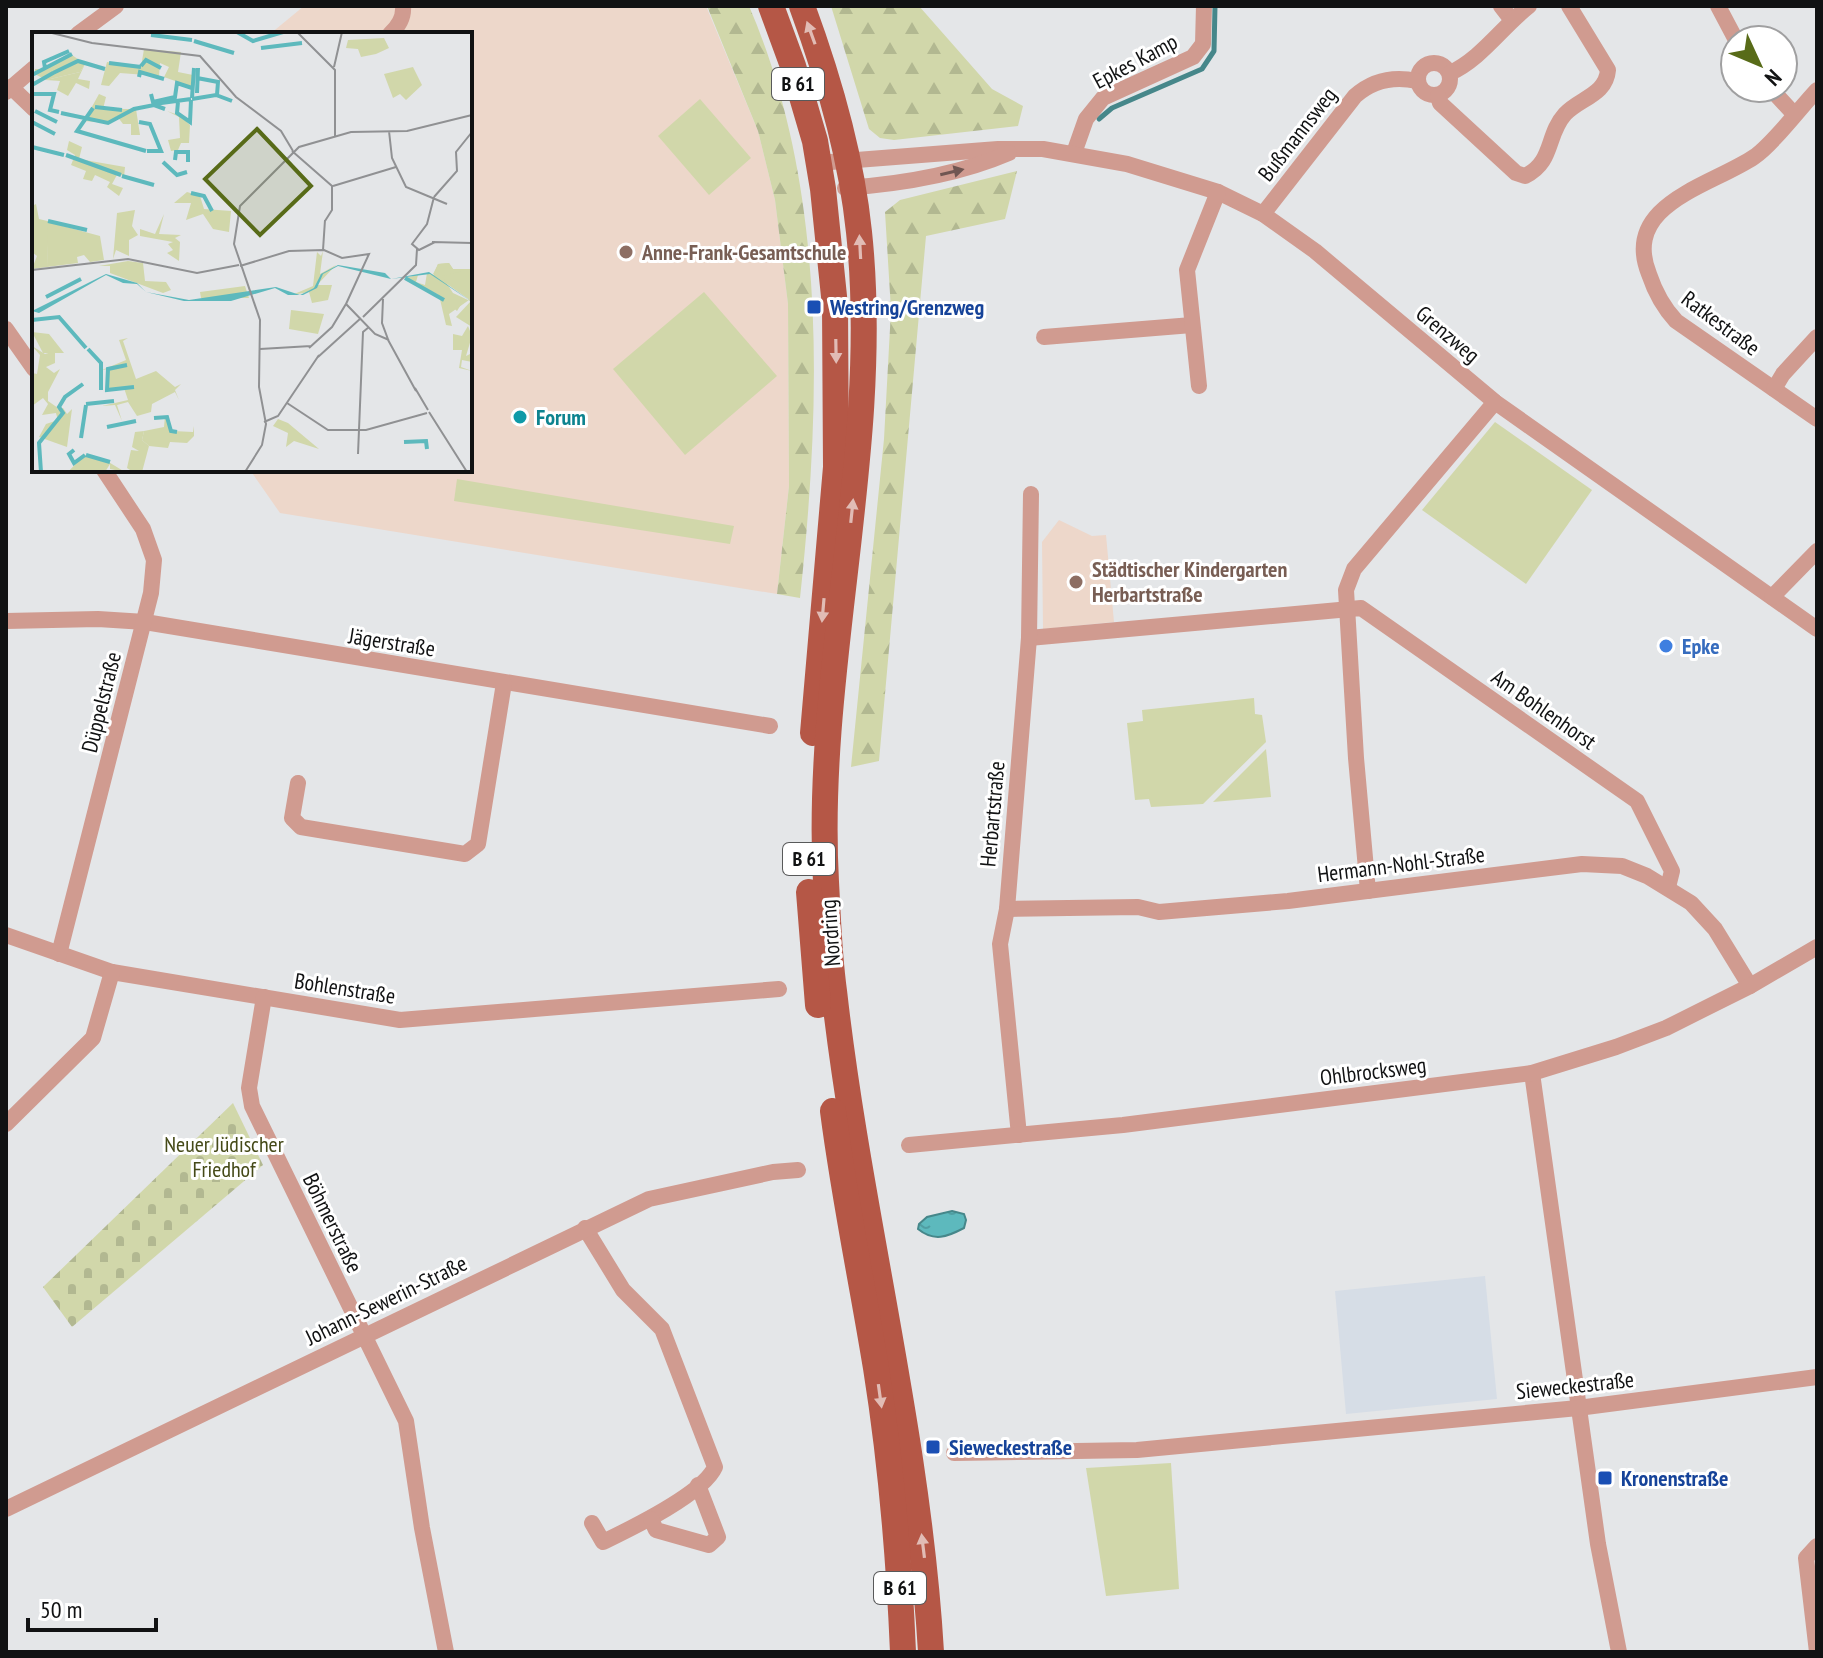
<svg xmlns="http://www.w3.org/2000/svg" width="1823" height="1658" viewBox="0 0 1823 1658" font-family="'PT Sans Narrow',sans-serif">
<style>
.built{fill:#d6dde6}
.education{fill:#edd7ca}
.green{fill:#d1d7aa}
.forest{fill:url(#forest-firs)}
.cemetery{fill:url(#cemetery-stones)}
.water{fill:url(#water-ripples);stroke:#46878a;stroke-width:2}
.lines{fill:none;stroke-linecap:round;stroke-linejoin:round}
.stream{stroke:#46878a;stroke-width:5}
.minor{stroke:#d09b90;stroke-width:16}
.primary{stroke:#b55746;stroke-width:26}
.oneway{fill:#e1bcb5}
.oneway2{fill:#705652}
.education-dot{fill:#8d6e63;stroke:#fff;stroke-width:3}
.transit-dot{fill:#1a4fb4;stroke:#fff;stroke-width:3}
.culture-dot{fill:#0f9aa8;stroke:#fff;stroke-width:3}
.shop-dot{fill:#3f7fe0;stroke:#fff;stroke-width:3}
.labels{text-anchor:middle;stroke-width:6;stroke-linejoin:round;paint-order:stroke}
.shield{fill:#fff;stroke:#58595a;stroke-width:2}
.shield-label{font-size:20px;font-weight:bold;fill:#111213}
.street-label{font-size:22px;fill:#111213;stroke:#fff}
.education-label{font-size:22px;font-weight:bold;fill:#785e54;stroke:#fff;text-anchor:start}
.transit-label{font-size:22px;font-weight:bold;fill:#164399;stroke:#fff;text-anchor:start}
.culture-label{font-size:22px;font-weight:bold;fill:#0d838f;stroke:#fff;text-anchor:start}
.shop-label{font-size:22px;font-weight:bold;fill:#366cbe;stroke:#fff;text-anchor:start}
.park-label{font-size:22px;fill:#454a18;stroke:#fff}
.inset-river{fill:none;stroke:#5db9bd;stroke-width:4}
.inset-road{fill:none;stroke:#909193;stroke-width:2}
.view{fill:#586b18;fill-opacity:0.15;stroke:#586b18;stroke-width:4}
.inset-edge{fill:none;stroke:#111213;stroke-width:4}
</style>
<defs>
<pattern id="forest-firs" width="22" height="20" patternUnits="userSpaceOnUse" patternTransform="scale(2)"><rect width="22" height="20" fill="#d1d7aa"/><path d="M5 1l3.5 6h-7zM16 11l3.5 6h-7z" fill="#b2b891"/></pattern>
<pattern id="cemetery-stones" width="16" height="16" patternUnits="userSpaceOnUse" patternTransform="scale(2)"><rect width="16" height="16" fill="#d1d7aa"/><path d="M2 7V4a2 2 0 0 1 4 0v3zM10 15v-3a2 2 0 0 1 4 0v3z" fill="#b2b891"/></pattern>
<pattern id="water-ripples" width="26" height="14" patternUnits="userSpaceOnUse" patternTransform="scale(2)"><rect width="26" height="14" fill="#5db9bd"/><path d="M2 4q2-2 4 0t4 0M15 11q2-2 4 0t4 0" fill="none" stroke="#509ea2"/></pattern>
</defs>
<rect width="100%" height="100%" fill="#e4e6e8"/>
<!-- built -->
<polygon class="built" points="1485,1276 1497,1399 1346,1414 1335,1291"/>
<!-- education -->
<g class="education">
<polygon points="304,6 706,6 758,131 775,200 788,304 789,486 777,594 280,513 250,470 470,470 470,34 270,34"/>
<polygon points="1059,520 1092,536 1106,535 1114,622 1043,629 1042,542"/>
</g>
<!-- green -->
<g class="green">
<polygon points="700,99 751,158 709,195 658,136"/>
<polygon points="704,292 777,376 685,455 613,369"/>
<polygon points="1495,422 1592,490 1526,584 1422,510"/>
<polygon points="457,479 734,526 730,544 454,501"/>
<polygon points="1254,698 1255,714 1262,715 1266,742 1203,804 1151,807 1149,799 1135,800 1127,723 1143,721 1142,710"/>
<polygon points="1266,749 1271,797 1213,802"/>
<polygon points="1171,1463 1179,1589 1106,1596 1086,1468"/>
</g>
<!-- forest -->
<g class="forest">
<path d="M 707,6 L 749,6 C 828,189 821,404 800,598 L 777,594 L 789,486 L 788,304 L 775,200 L 758,131 Z"/>
<polygon points="831,6 919,6 992,89 1023,106 1018,126 894,140 880,138 869,129"/>
<polygon points="1017,171 1005,219 926,236 879,761 851,767 884,439 891,310 885,212 900,200"/>
</g>
<!-- cemetery -->
<polygon class="cemetery" points="233,1103 263,1165 72,1327 43,1287"/>
<!-- water -->
<path class="water" d="M 952,1211 L 964,1214 L 966,1220 L 964,1228 C 947,1237 934,1242 918,1229 L 919,1224 L 927,1217 Z"/>
<g class="lines">
<!-- stream -->
<polyline class="stream" points="1099,119 1112,108 1202,69 1214,51 1215,6"/>
<!-- minor -->
<g class="minor">
<polyline points="1501,6 1511,19"/>
<polyline points="1718,6 1736,40"/>
<polyline points="78,34 116,6"/>
<path d="M 390,34 C 398,27 404,17 403,6"/>
<circle cx="1434" cy="79" r="16"/>
<path d="M 1450,73 C 1481,59 1502,27 1529,6"/>
<polyline points="11,87 34,109"/>
<polyline points="1770,88 1794,114"/>
<path d="M 1817,90 C 1800,108 1772,145 1754,157 C 1711,186 1621,204 1649,274 C 1655,292 1663,307 1676,321 L 1817,419"/>
<polyline points="6,92 34,68"/>
<path d="M 1438,96 L 1440,103 L 1516,173 L 1525,176 C 1554,162 1546,135 1565,114 C 1580,98 1606,95 1608,70 L 1569,6"/>
<polyline points="1074,153 1086,119 1103,98 1193,57 1203,44 1204,6"/>
<polyline points="818,163 998,149 1043,149 1127,164 1218,192 1263,214 1315,251 1495,402 1817,629"/>
<path d="M 845,188 C 901,184 958,175 1009,153"/>
<path d="M 1263,214 L 1355,96 C 1373,80 1394,76 1417,81"/>
<polyline points="6,329 34,369"/>
<polyline points="1044,337 1192,325"/>
<polyline points="1199,386 1187,270 1218,192"/>
<polyline points="1774,389 1783,374 1817,337"/>
<polyline points="1772,597 1817,551"/>
<polyline points="6,621 98,619 145,622 770,726"/>
<polyline points="1029,638 1361,608 1637,801 1672,871 1668,887"/>
<polyline points="298,783 292,818 301,827 465,854 478,844 504,683"/>
<polyline points="1368,891 1356,758 1346,590 1354,569 1495,402"/>
<polyline points="1007,909 1138,907 1159,912 1288,901 1582,864 1622,866 1647,876 1691,903 1715,929 1750,986"/>
<polyline points="6,935 112,972 400,1020 779,989"/>
<polyline points="59,954 151,593 154,560 143,529 104,470"/>
<polyline points="264,997 249,1088 252,1106 406,1421 422,1528 446,1652"/>
<polyline points="1532,1073 1598,1544 1619,1652"/>
<polyline points="6,1124 93,1038 112,972"/>
<polyline points="1019,1135 1000,944 1007,909 1029,638 1031,494"/>
<polyline points="909,1145 1123,1125 1532,1073 1616,1047 1666,1028 1750,986 1817,947"/>
<path d="M 585,1228 L 623,1290 L 662,1329 L 715,1467 C 703,1494 632,1528 603,1542 L 592,1523"/>
<polyline points="954,1453 1137,1450 1578,1408 1817,1377"/>
<polyline points="6,1509 649,1199 773,1172 798,1170"/>
<polyline points="651,1519 656,1530 709,1545 718,1537 698,1485"/>
<polyline points="1817,1652 1806,1558 1817,1546"/>
</g>
<!-- primary -->
<g class="primary">
<polyline points="771,6 793,66 815,141 823,189 835,306 836,467 813,733"/>
<path d="M 802,6 C 829,79 851,154 859,232 C 882,449 814,667 826,882 C 828,918 829,955 834,991 C 859,1213 918,1429 931,1652"/>
<polyline points="809,892 818,1005"/>
<path d="M 833,1111 C 844,1197 862,1282 876,1368 C 891,1462 899,1557 903,1652"/>
</g>
</g>
<!-- one-way arrows -->
<defs><path id="oneway-solid" d="M-6-.8H1V-3.2L6.5 0L1 3.2V.8H-6Z" transform="scale(2)"/></defs>
<g class="oneway">
<use href="#oneway-solid" transform="translate(811 33) rotate(-110)"/>
<use href="#oneway-solid" transform="translate(860 247) rotate(-93)"/>
<use href="#oneway-solid" transform="translate(836 351) rotate(89)"/>
<use href="#oneway-solid" transform="translate(852 511) rotate(-84)"/>
<use href="#oneway-solid" transform="translate(823 610) rotate(95)"/>
<use href="#oneway-solid" transform="translate(880 1396) rotate(82)"/>
<use href="#oneway-solid" transform="translate(923 1546) rotate(-97)"/>
</g>
<use class="oneway2" href="#oneway-solid" transform="translate(952 172) rotate(-13)"/>
<!-- markers -->
<g class="education-dot">
<circle cx="626" cy="252" r="8"/>
<circle cx="1076" cy="582" r="8"/>
</g>
<g class="transit-dot">
<rect x="806" y="299" width="16" height="16" rx="4"/>
<rect x="925" y="1439" width="16" height="16" rx="4"/>
<rect x="1597" y="1470" width="16" height="16" rx="4"/>
</g>
<circle class="culture-dot" cx="520" cy="417" r="8"/>
<circle class="shop-dot" cx="1666" cy="646" r="8"/>
<g class="labels">
<!-- shield labels -->
<g class="shield">
<rect x="772" y="68" width="52" height="32" rx="6"/>
<rect x="783" y="843" width="52" height="32" rx="6"/>
<rect x="874" y="1572" width="52" height="32" rx="6"/>
</g>
<g class="shield-label">
<text x="798" y="91">B 61</text>
<text x="809" y="866">B 61</text>
<text x="900" y="1595">B 61</text>
</g>
<!-- street labels -->
<g class="street-label">
<text transform="translate(1135 61) rotate(-28)" y="8">Epkes Kamp</text>
<text transform="translate(1297 134) rotate(-52)" y="8">Bußmannsweg</text>
<text transform="translate(1721 323) rotate(37)" y="8">Ratkestraße</text>
<text transform="translate(1448 334) rotate(40)" y="8">Grenzweg</text>
<text transform="translate(392 642) rotate(9)" y="8">Jägerstraße</text>
<text transform="translate(101 702) rotate(-76)" y="8">Düppelstraße</text>
<text transform="translate(1544 709) rotate(35)" y="8">Am Bohlenhorst</text>
<text transform="translate(992 814) rotate(-85)" y="8">Herbartstraße</text>
<text transform="translate(1401 864) rotate(-7)" y="8">Hermann-Nohl-Straße</text>
<text transform="translate(830 933) rotate(-94)" y="8">Nordring</text>
<text transform="translate(345 988) rotate(9)" y="8">Bohlenstraße</text>
<text transform="translate(1373 1071) rotate(-7)" y="8">Ohlbrocksweg</text>
<text transform="translate(333 1223) rotate(64)" y="8">Böhmerstraße</text>
<text transform="translate(386 1300) rotate(-26)" y="8">Johann-Sewerin-Straße</text>
<text transform="translate(1575 1385) rotate(-6)" y="8">Sieweckestraße</text>
</g>
<!-- education labels -->
<g class="education-label">
<text x="642" y="260">Anne-Frank-Gesamtschule</text>
<text x="1092" y="577">Städtischer Kindergarten<tspan x="1092" dy="25">Herbartstraße</tspan></text>
</g>
<!-- transit labels -->
<g class="transit-label">
<text x="830" y="315">Westring/Grenzweg</text>
<text x="949" y="1455">Sieweckestraße</text>
<text x="1621" y="1486">Kronenstraße</text>
</g>
<!-- culture labels -->
<g class="culture-label">
<text x="536" y="425">Forum</text>
</g>
<!-- shop labels -->
<g class="shop-label">
<text x="1682" y="654">Epke</text>
</g>
<!-- park labels -->
<g class="park-label">
<text x="224" y="1152">Neuer Jüdischer<tspan x="224" dy="25">Friedhof</tspan></text>
</g>
</g>
<!-- overview -->
<g transform="translate(32 32)">
<rect width="440" height="440" fill="#e4e6e8"/>
<path d="M 352,6 L 357,16 L 344,22 L 329,25 L 326,17 L 314,16 L 316,8 ZM 112,17 L 149,20 L 146,40 L 161,43 L 160,55 L 132,45 L 137,35 L 128,31 L 127,44 L 88,41 L 77,54 L 69,53 L 75,30 L 109,35 ZM 40,23 L 53,32 L 48,40 L 14,48 L 3,42 L 3,37 L 14,37 ZM 381,35 L 390,53 L 374,68 L 368,62 L 361,66 L 352,42 ZM 67,62 L 74,65 L 71,77 L 104,77 L 108,103 L 99,103 L 99,92 L 91,92 L 85,84 L 76,91 L 52,89 ZM 135,79 L 149,84 L 158,93 L 157,111 L 149,111 L 146,118 L 139,119 L 136,108 L 148,106 L 147,85 ZM 37,109 L 50,115 L 47,127 L 93,135 L 92,145 L 86,141 L 80,152 L 91,156 L 87,164 L 75,155 L 78,150 L 63,143 L 60,149 L 51,147 L 54,139 L 39,133 L 43,123 L 35,118 ZM 155,160 L 168,164 L 172,177 L 199,179 L 197,200 L 181,197 L 171,182 L 154,188 L 159,171 L 142,171 ZM 103,178 L 100,194 L 106,203 L 97,208 L 97,224 L 84,218 L 81,227 L 85,181 ZM 132,182 L 127,202 L 149,203 L 143,206 L 148,210 L 147,229 L 135,221 L 141,218 L 136,212 L 141,210 L 108,204 L 108,197 L 123,202 ZM 291,219 L 288,242 L 304,233 L 285,253 L 300,253 L 296,268 L 280,271 L 277,260 L 260,263 L 281,254 L 285,220 L 289,224 ZM 417,231 L 421,237 L 440,237 L 440,295 L 424,285 L 439,269 L 401,242 L 406,232 ZM 404,249 L 417,264 L 432,268 L 425,279 L 401,258 ZM 213,254 L 217,266 L 169,266 L 168,260 ZM 0,300 L 17,302 L 32,321 L 11,321 ZM 31,376 L 35,382 L 40,377 L 35,415 L 7,405 L 14,392 L 26,388 L 23,378 ZM 246,387 L 256,391 L 287,417 L 262,409 L 254,415 L 256,401 L 241,394 ZM 112,399 L 110,408 L 117,414 L 110,440 L 101,440 L 95,436 L 99,418 L 107,419 L 100,415 L 103,400 ZM 52,423 L 70,426 L 93,440 L 78,437 L 78,432 L 73,440 L 36,440 Z" fill="#d1d7aa"/>
<path d="M 53,32 L 46,47 L 58,49 L 57,57 L 44,51 L 36,64 L 25,58 L 28,49 L 14,48 L 48,40 ZM 4,172 L 7,187 L 61,200 L 17,190 L 15,235 L 0,237 L 5,224 L 0,220 L 0,174 ZM 96,229 L 111,231 L 113,249 L 134,250 L 139,258 L 131,261 L 78,241 L 78,234 L 67,234 ZM 417,231 L 421,237 L 440,237 L 410,244 L 421,261 L 436,268 L 440,264 L 440,273 L 437,268 L 417,282 L 420,294 L 414,293 L 407,263 L 373,246 L 386,243 L 384,250 L 393,253 L 395,241 L 402,243 L 406,232 ZM 436,294 L 440,304 L 434,324 L 440,321 L 440,330 L 430,328 L 429,335 L 440,339 L 427,336 L 430,318 L 421,318 L 421,302 L 430,304 ZM 96,306 L 91,309 L 104,347 L 124,339 L 143,355 L 149,352 L 143,358 L 147,368 L 143,360 L 120,372 L 119,380 L 105,384 L 96,370 L 85,373 L 90,389 L 83,373 L 70,374 L 96,368 L 92,356 L 76,357 L 76,337 L 70,338 L 94,328 L 87,308 ZM 0,314 L 13,322 L 23,319 L 23,331 L 14,335 L 22,341 L 28,337 L 16,360 L 16,369 L 26,376 L 24,381 L 10,383 L 16,372 L 11,366 L 0,374 L 0,341 L 5,342 L 8,323 ZM 133,384 L 141,399 L 161,400 L 162,394 L 162,404 L 155,411 L 138,410 L 136,416 L 117,414 L 110,440 L 117,414 L 110,408 L 112,399 L 132,395 Z" fill="#d1d7aa"/>
<path d="M 16,190 L 68,204 L 72,228 L 58,230 L 52,223 L 45,225 L 46,231 L 15,235 ZM 259,278 L 292,282 L 286,302 L 257,297 Z" fill="#d1d7aa"/>
<path d="M 306,233 L 353,241 L 359,247 L 397,240 L 440,270 L 398,242 L 359,247 L 306,234 L 291,242 L 285,256 L 271,263 L 256,263 L 243,256 L 199,269 L 152,269 L 114,260 L 105,252 L 91,251 L 74,243 L 7,281 L 0,279 L 74,242 L 105,251 L 114,260 L 157,268 L 244,255 L 268,263 L 282,256 L 289,242 Z" fill="#5db9bd"/>
<path class="inset-river" d="M 205,0 L 221,9 L 251,0M 119,3 L 160,8M 162,9 L 202,21M 229,16 L 270,11M 77,31 L 109,35M 109,34 L 114,28 L 129,36M 13,36 L 12,30 L 37,19M 21,41 L 46,29 L 73,37M 0,43 L 40,22M 107,45 L 108,40 L 132,47M 165,46 L 186,50 L 185,63M 0,53 L 21,41M 165,61 L 166,36M 0,62 L 22,62 L 18,78 L 27,80M 119,62 L 121,70 L 143,65 L 145,51 L 160,56M 160,66 L 162,36M 160,67 L 184,63 L 200,69M 146,70 L 145,81 L 158,90 L 159,68M 122,72 L 159,67M 63,75 L 90,78M 61,76 L 45,99 L 114,119M 3,79 L 25,90M 29,81 L 76,91 L 102,77 L 122,73 L 133,77M 0,90 L 23,102M 107,90 L 118,92 L 129,119 L 115,119M 0,115 L 32,123M 34,123 L 89,143M 143,128 L 144,120 L 156,120 L 156,130M 131,130 L 145,143 L 155,140M 90,144 L 122,153M 159,161 L 172,164 L 180,179M 16,189 L 55,198M 373,246 L 412,268M 14,265 L 49,247M 0,288 L 27,285 L 54,316M 56,317 L 69,331 L 69,358M 95,333 L 76,337 L 75,358 L 102,355M 54,372 L 82,369M 122,386 L 135,385 L 139,399 L 145,400M 75,395 L 104,389M 49,406 L 54,373M 372,410 L 394,409 L 395,417M 42,418 L 37,422 L 42,431 L 53,423M 54,423 L 78,430M 9,440 L 7,411 L 31,381 L 27,375 L 33,365 L 51,352"/>
<path class="inset-road" d="M 16,0 L 60,11 L 168,24 L 204,65 L 249,99 L 261,119M 265,0 L 303,38 L 303,104M 302,35 L 310,0M 357,99 L 360,126 L 374,155 L 415,172M 260,119 L 300,154 L 300,178 L 293,189M 301,154 L 364,135M 402,165 L 425,139 L 424,120 L 440,100M 402,165 L 395,192 L 380,212 L 387,218 L 403,210M 400,210 L 440,211M 291,218 L 293,188M 208,234 L 257,219 L 292,218 L 310,226 L 337,222 L 314,272M 0,238 L 96,227 L 165,241 L 207,233M 351,267 L 350,291 L 357,310M 331,285 L 384,233 L 385,217M 355,306 L 384,359M 277,316 L 300,295 L 314,272 L 343,302 L 357,308M 228,317 L 279,314M 286,325 L 329,286M 383,356 L 396,378M 255,371 L 296,398 L 334,398 L 395,381M 397,380 L 435,440M 232,390 L 246,384 L 287,323M 326,422 L 331,300 L 337,295M 213,440 L 230,413 L 234,392 L 227,355 L 228,288 L 202,212 L 208,174 L 267,115 L 319,100 L 375,99 L 440,83"/>
<path class="view" d="M 225,97 L 279,154 L 228,203 L 173,147 Z"/>
<rect width="440" height="440" class="inset-edge"/>
</g>
<!-- border -->
<rect width="1823" height="1658" fill="none" stroke="#111213" stroke-width="16"/>
<!-- north arrow -->
<g transform="translate(1759 64) rotate(134)"><circle r="38" fill="#ffffff" stroke="#a0a0a1" stroke-width="2"/>
<path d="M0-6L14 30L0 20L-14 30Z" fill="#586b18"/>
<text y="-12" font-size="22" font-weight="bold" text-anchor="middle" fill="#111213">N</text>
</g>
<!-- scale -->
<path d="M28 1618v12h128v-12" fill="none" stroke="#111213" stroke-width="4"/>
<text x="40" y="1618" font-size="24" fill="#111213" stroke="#ffffff" stroke-width="6" paint-order="stroke">50 m</text>
</svg>
